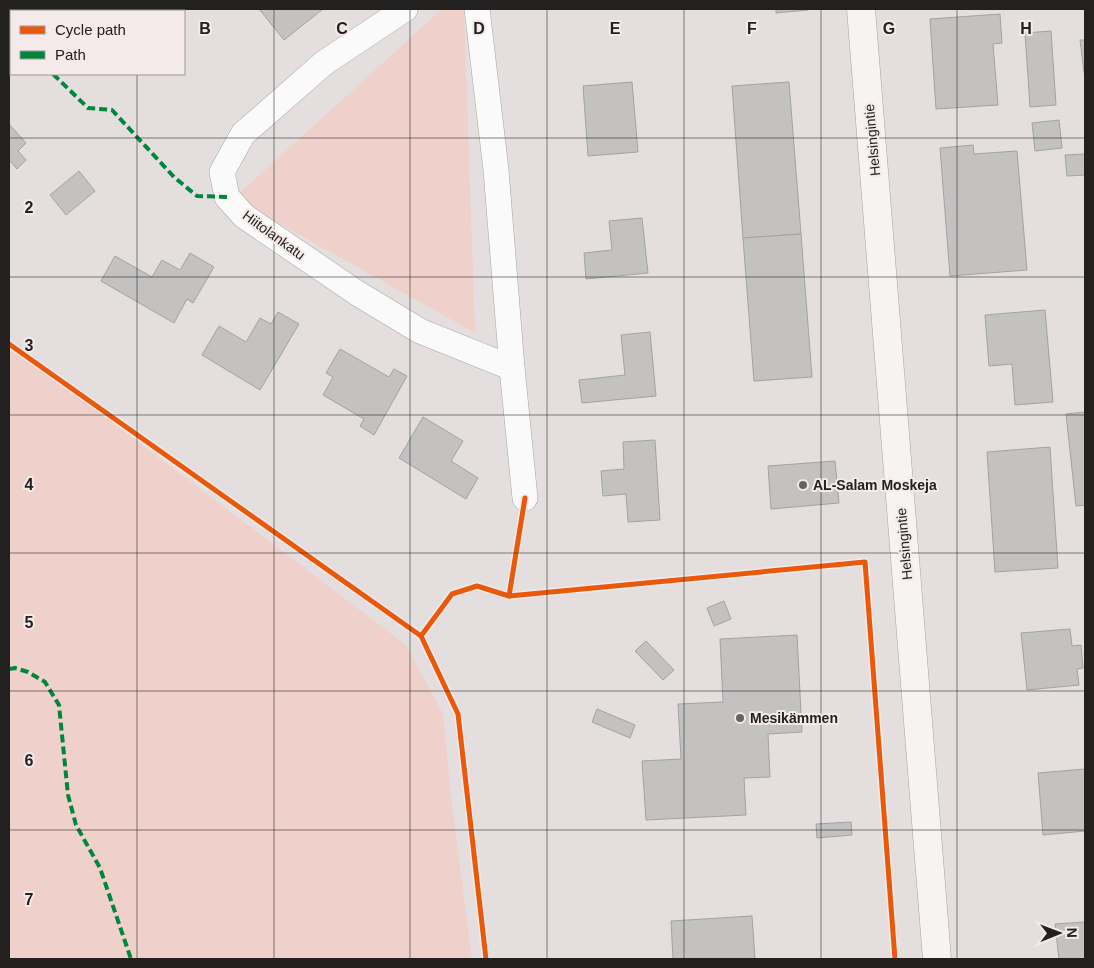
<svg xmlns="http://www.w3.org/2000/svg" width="1094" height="968" viewBox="0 0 1094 968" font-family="Helvetica,sans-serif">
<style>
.green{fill:#f0d0cb}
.building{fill:#c3c2c1;stroke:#a3a2a2}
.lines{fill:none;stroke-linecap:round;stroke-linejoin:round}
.street-casing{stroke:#a8a5a4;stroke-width:26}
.secondary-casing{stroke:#a8a5a4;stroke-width:29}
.street{stroke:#fbfafa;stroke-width:25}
.secondary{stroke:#f8f3f3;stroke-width:28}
.quiet{stroke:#00873e;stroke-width:4;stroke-dasharray:8 4;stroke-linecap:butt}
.cycleway-casing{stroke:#f3eae9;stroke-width:8}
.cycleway{stroke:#e8590c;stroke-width:5}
.grid{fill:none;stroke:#232020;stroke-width:1;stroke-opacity:0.55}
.poi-dot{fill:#676362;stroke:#f3eae9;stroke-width:2}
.labels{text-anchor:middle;stroke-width:4;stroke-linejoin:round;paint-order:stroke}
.street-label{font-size:14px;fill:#232020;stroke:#f3eae9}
.poi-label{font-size:14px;font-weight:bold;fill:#232020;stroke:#f3eae9;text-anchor:start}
.grid-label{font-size:16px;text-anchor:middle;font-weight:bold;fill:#232020;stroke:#f3eae9;stroke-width:4;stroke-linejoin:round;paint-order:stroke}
</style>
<rect width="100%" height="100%" fill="#e4dfde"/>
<!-- green -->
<g class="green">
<polygon points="442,9 464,9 475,333 234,198"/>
<polygon points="9,344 406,645 443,714 451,796 472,959 9,959"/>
</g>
<!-- building -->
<g class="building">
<polygon points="259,9 323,9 284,40"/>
<polygon points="776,9 808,9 808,10 776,13"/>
<polygon points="1000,14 1002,43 993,44 998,105 936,109 930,19"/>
<polygon points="1051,31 1056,105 1030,107 1025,33"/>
<polygon points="1080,40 1085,40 1085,80"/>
<polygon points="632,82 638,152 588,156 583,86"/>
<polygon points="789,82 801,234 743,238 732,86"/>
<polygon points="1059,120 1062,148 1035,151 1032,123"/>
<polygon points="9,124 26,143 18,151 26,160 17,169 10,161 9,163"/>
<polygon points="973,145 974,154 1017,151 1027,270 950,276 940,148"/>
<polygon points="1085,154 1085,175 1067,176 1065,155"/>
<polygon points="79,171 95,191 66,215 50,195"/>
<polygon points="642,218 648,273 586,279 584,253 612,250 609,221"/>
<polygon points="801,234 812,377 754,381 743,238"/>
<polygon points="190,253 214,267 193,303 187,299 174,323 101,281 115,256 152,277 162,260 180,270"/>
<polygon points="1045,310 1053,402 1015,405 1012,364 989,366 985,315"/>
<polygon points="278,312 299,324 260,390 202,355 219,326 246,342 260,318 271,324"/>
<polygon points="650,332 656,396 582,403 579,380 625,375 621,335"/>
<polygon points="340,349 389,377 394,369 407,376 374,435 360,426 364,419 323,395 333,377 326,373"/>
<polygon points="1085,412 1085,505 1076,506 1066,414"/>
<polygon points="423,417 463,441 451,461 478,478 466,499 399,458"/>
<polygon points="655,440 660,520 628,522 626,494 603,496 601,471 624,469 623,442"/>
<polygon points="1050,447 1058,568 995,572 987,452"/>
<polygon points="835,461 839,503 771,509 768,466"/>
<polygon points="724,601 731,619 714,626 707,608"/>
<polygon points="1070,629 1072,646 1081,645 1083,668 1077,669 1079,685 1027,690 1021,633"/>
<polygon points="797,635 802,732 768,734 770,777 744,778 746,815 646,820 642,761 681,759 678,704 723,702 720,639"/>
<polygon points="646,641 674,670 663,680 635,651"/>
<polygon points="597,709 635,725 630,738 592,722"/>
<polygon points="1085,769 1085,831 1043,835 1038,773"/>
<polygon points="851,822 852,835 817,838 816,824"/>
<polygon points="752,916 755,959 673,959 671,921"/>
<polygon points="1085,922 1085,959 1059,959 1055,924"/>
</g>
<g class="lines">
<defs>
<g id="street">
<polyline points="405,9 324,63 243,134 222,172 227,197 244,216 357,293 420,331 512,368 496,170 477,9"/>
<polyline points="53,11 56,9"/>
<polyline points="9,50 11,48"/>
<polyline points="512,368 525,498"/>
</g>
<polyline id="secondary" points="861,9 937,959"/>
</defs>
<!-- street casing -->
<use href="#street" class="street-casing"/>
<!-- secondary casing -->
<use href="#secondary" class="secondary-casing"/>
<!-- street -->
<use href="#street" class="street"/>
<!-- secondary -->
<use href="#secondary" class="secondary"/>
<!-- quiet -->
<g class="quiet">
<polyline points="53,74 88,108 112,110 174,177 197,196 227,197"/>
<polyline points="9,669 15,668 28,672 45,682 59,705 68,795 76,825 100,868 131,959"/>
</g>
<defs>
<g id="cycleway">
<polyline points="9,344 421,636 458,714 486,959"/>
<polyline points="509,596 525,498"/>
<polyline points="421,636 452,594 477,586 509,596 865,562 895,959"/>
</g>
</defs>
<!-- cycleway casing -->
<use href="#cycleway" class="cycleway-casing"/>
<!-- cycleway -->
<use href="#cycleway" class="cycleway"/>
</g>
<!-- grid -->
<path class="grid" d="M 137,9 L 137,11M 274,9 L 274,959M 410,9 L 410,959M 547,9 L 547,959M 684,9 L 684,959M 821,9 L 821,959M 957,9 L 957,959M 137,74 L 137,959M 9,138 L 1085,138M 9,277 L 1085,277M 9,415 L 1085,415M 9,553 L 1085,553M 9,691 L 1085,691M 9,830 L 1085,830"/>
<!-- markers -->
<g class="poi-dot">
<circle cx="803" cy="485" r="5"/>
<circle cx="740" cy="718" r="5"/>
</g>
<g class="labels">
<!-- street labels -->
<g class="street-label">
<text transform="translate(872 140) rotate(-95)" y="5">Helsingintie</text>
<text transform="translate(274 235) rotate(36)" y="5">Hiitolankatu</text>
<text transform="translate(904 544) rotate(-95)" y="5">Helsingintie</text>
</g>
<!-- poi labels -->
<g class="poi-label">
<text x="813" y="490">AL-Salam Moskeja</text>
<text x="750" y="723">Mesikämmen</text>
</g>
</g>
<g class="grid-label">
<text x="205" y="34">B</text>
<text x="342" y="34">C</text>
<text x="479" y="34">D</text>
<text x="615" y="34">E</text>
<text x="752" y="34">F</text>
<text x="889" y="34">G</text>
<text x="1026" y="34">H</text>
<text x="29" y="213">2</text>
<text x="29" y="351">3</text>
<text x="29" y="490">4</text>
<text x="29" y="628">5</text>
<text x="29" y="766">6</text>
<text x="29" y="905">7</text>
</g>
<!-- border -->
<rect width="1094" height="968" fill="none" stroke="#232020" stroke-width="20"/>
<!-- legend -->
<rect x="10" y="10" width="175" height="65" fill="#f3eae9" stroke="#a09999"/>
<rect x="20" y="26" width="25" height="8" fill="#e8590c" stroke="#a09999"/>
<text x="55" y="35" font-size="15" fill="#232020">Cycle path</text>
<rect x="20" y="51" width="25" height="8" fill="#00873e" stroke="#a09999"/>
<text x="55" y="60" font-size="15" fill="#232020">Path</text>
<!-- north arrow -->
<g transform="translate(1059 933) rotate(89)" stroke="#f3eae9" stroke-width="4" paint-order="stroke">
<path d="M0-4L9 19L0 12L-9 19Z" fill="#232020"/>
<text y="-8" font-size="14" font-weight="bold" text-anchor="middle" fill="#232020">N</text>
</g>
</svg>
